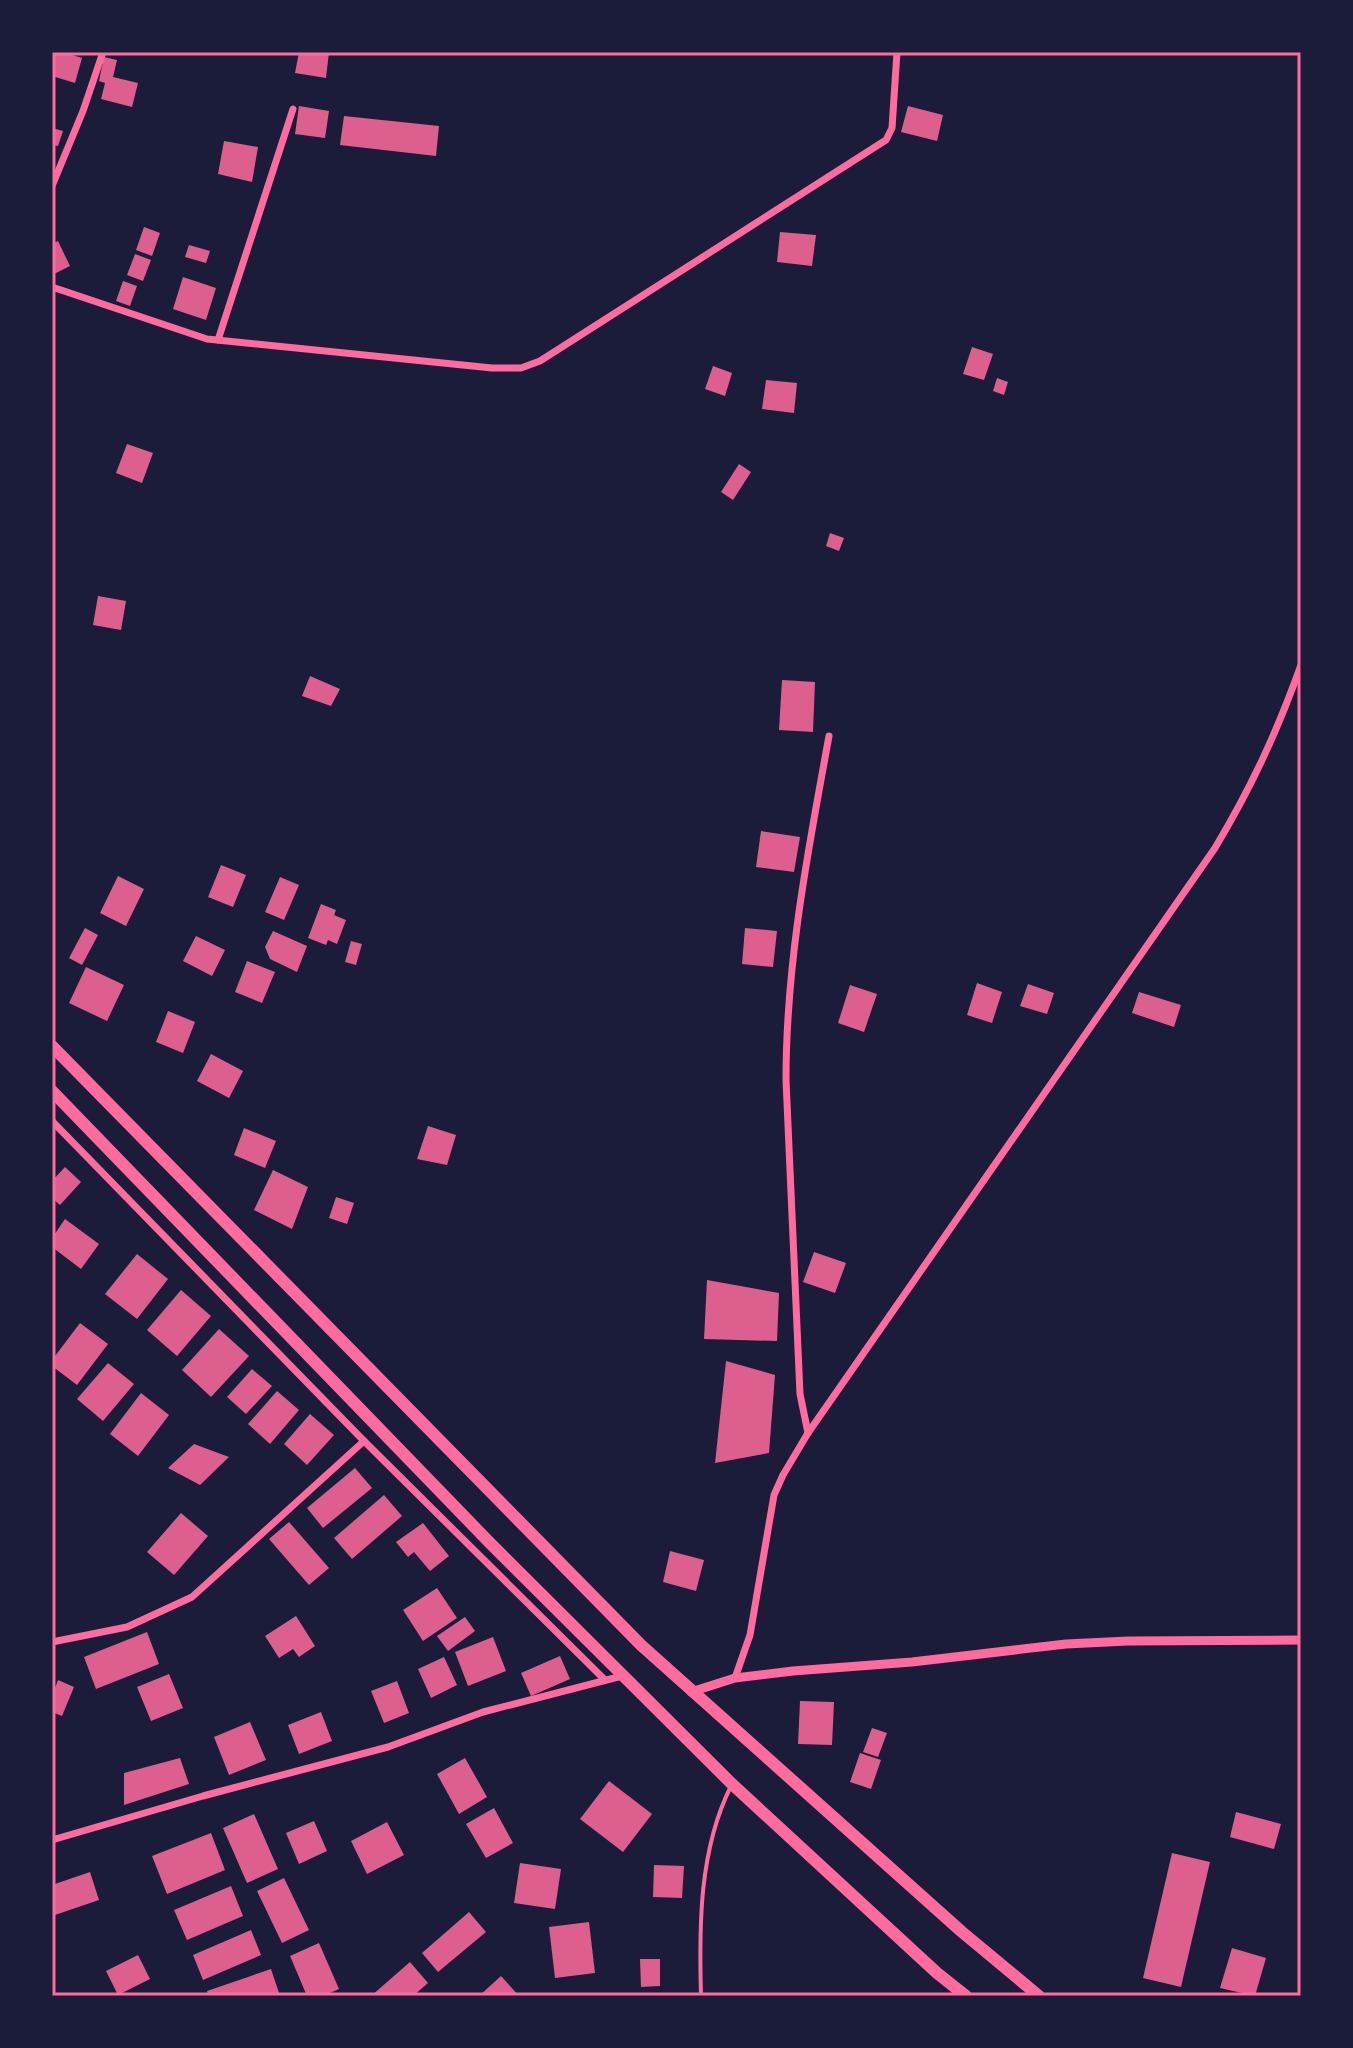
<svg xmlns="http://www.w3.org/2000/svg" width="1353" height="2048" viewBox="0 0 1353 2048" font-family="'Exo 2',sans-serif">
<style>
.building{fill:#dd5f8e}
.lines{fill:none;stroke-linecap:round;stroke-linejoin:round}
.service{stroke:#ff6b9d;stroke-width:4}
.minor{stroke:#ff6b9d;stroke-width:7}
.tertiary{stroke:#ff6b9d;stroke-width:9}
.primary{stroke:#ff6b9d;stroke-width:12}
.neatline{fill:none;stroke:#ff6b9d;stroke-width:3}
</style>
<rect width="100%" height="100%" fill="#1b1b3a"/>
<!-- building -->
<g class="building">
<polygon points="52,52 63,52 82,58 75,83 52,76"/>
<polygon points="299,52 329,52 326,78 295,73"/>
<polygon points="104,57 117,60 113,77 138,83 132,107 101,99 105,83 99,81"/>
<polygon points="299,106 329,111 325,138 295,134"/>
<polygon points="908,106 943,115 937,141 901,132"/>
<polygon points="344,116 439,126 436,156 340,145"/>
<polygon points="52,128 63,131 58,146 52,145"/>
<polygon points="224,141 258,147 252,182 218,174"/>
<polygon points="144,227 160,233 152,256 136,250"/>
<polygon points="780,232 816,235 812,266 777,262"/>
<polygon points="58,241 70,266 52,275 52,244"/>
<polygon points="189,245 210,251 206,263 185,257"/>
<polygon points="135,254 151,260 143,281 127,275"/>
<polygon points="183,277 216,288 206,320 173,309"/>
<polygon points="123,281 137,286 130,306 116,301"/>
<polygon points="972,347 993,354 984,380 963,374"/>
<polygon points="713,366 732,373 725,396 705,389"/>
<polygon points="997,378 1008,382 1004,395 993,391"/>
<polygon points="766,380 797,383 794,413 762,409"/>
<polygon points="127,444 153,453 142,483 116,473"/>
<polygon points="739,464 751,472 733,500 721,492"/>
<polygon points="830,533 844,538 839,551 826,546"/>
<polygon points="98,596 126,601 121,630 93,625"/>
<polygon points="310,676 340,689 331,706 302,696"/>
<polygon points="782,680 815,682 813,732 779,730"/>
<polygon points="761,831 800,837 794,872 756,867"/>
<polygon points="221,865 246,875 233,907 208,897"/>
<polygon points="118,876 144,889 126,926 100,913"/>
<polygon points="280,877 299,885 284,920 265,912"/>
<polygon points="321,904 336,910 334,915 346,920 337,944 328,940 326,945 308,938"/>
<polygon points="85,928 98,935 82,965 69,958"/>
<polygon points="745,928 777,931 773,967 742,964"/>
<polygon points="273,931 307,946 297,972 270,959 265,947"/>
<polygon points="196,936 225,950 212,976 183,961"/>
<polygon points="351,941 362,944 356,965 345,962"/>
<polygon points="247,961 275,972 262,1003 235,992"/>
<polygon points="86,967 124,985 107,1021 69,1003"/>
<polygon points="977,983 1002,992 992,1023 967,1015"/>
<polygon points="1028,984 1054,993 1047,1014 1020,1006"/>
<polygon points="850,985 877,994 864,1032 838,1023"/>
<polygon points="1139,992 1181,1005 1174,1027 1132,1013"/>
<polygon points="168,1011 195,1022 183,1053 156,1042"/>
<polygon points="211,1054 243,1071 229,1098 197,1081"/>
<polygon points="428,1126 456,1135 447,1165 417,1159"/>
<polygon points="244,1128 276,1141 265,1168 234,1155"/>
<polygon points="65,1167 81,1182 60,1205 52,1198 52,1181"/>
<polygon points="273,1170 308,1187 292,1229 254,1210"/>
<polygon points="336,1197 354,1203 347,1224 329,1218"/>
<polygon points="65,1219 99,1244 81,1269 52,1247 52,1238"/>
<polygon points="814,1252 846,1263 835,1293 803,1282"/>
<polygon points="137,1254 168,1279 137,1319 105,1294"/>
<polygon points="707,1280 779,1293 777,1341 704,1339"/>
<polygon points="181,1290 211,1316 177,1356 147,1330"/>
<polygon points="80,1323 108,1344 77,1385 52,1366 52,1360"/>
<polygon points="219,1329 249,1356 211,1397 182,1370"/>
<polygon points="726,1361 775,1375 769,1453 715,1463"/>
<polygon points="108,1363 134,1384 103,1421 77,1399"/>
<polygon points="252,1369 272,1386 246,1414 227,1397"/>
<polygon points="277,1391 299,1410 270,1444 248,1424"/>
<polygon points="141,1393 169,1415 138,1456 110,1434"/>
<polygon points="310,1414 334,1435 307,1465 284,1444"/>
<polygon points="194,1444 229,1457 200,1485 168,1468"/>
<polygon points="355,1468 372,1488 323,1528 307,1508"/>
<polygon points="384,1495 402,1516 352,1559 334,1538"/>
<polygon points="181,1513 208,1536 174,1575 147,1552"/>
<polygon points="289,1522 329,1568 309,1585 269,1539"/>
<polygon points="423,1523 449,1556 430,1571 414,1552 408,1557 396,1542"/>
<polygon points="670,1551 704,1560 696,1591 663,1582"/>
<polygon points="437,1588 457,1618 423,1641 403,1610"/>
<polygon points="296,1616 315,1646 299,1657 293,1649 279,1658 265,1636"/>
<polygon points="465,1617 475,1631 448,1651 437,1636"/>
<polygon points="147,1632 159,1664 96,1689 84,1657"/>
<polygon points="493,1637 506,1671 468,1686 455,1652"/>
<polygon points="560,1656 570,1679 531,1696 521,1673"/>
<polygon points="444,1657 457,1685 431,1698 418,1669"/>
<polygon points="169,1674 183,1708 151,1721 137,1687"/>
<polygon points="58,1680 74,1687 62,1716 52,1712 52,1696"/>
<polygon points="397,1681 409,1713 384,1723 371,1691"/>
<polygon points="800,1701 834,1702 832,1745 798,1744"/>
<polygon points="321,1712 332,1741 299,1754 288,1725"/>
<polygon points="250,1722 266,1760 229,1775 214,1737"/>
<polygon points="872,1728 887,1733 878,1757 863,1752"/>
<polygon points="860,1753 881,1760 871,1789 850,1782"/>
<polygon points="180,1758 189,1784 124,1805 124,1773"/>
<polygon points="465,1758 487,1797 459,1814 437,1774"/>
<polygon points="609,1781 652,1814 623,1852 580,1819"/>
<polygon points="494,1808 513,1843 486,1858 466,1824"/>
<polygon points="1236,1812 1281,1824 1274,1849 1230,1837"/>
<polygon points="254,1814 278,1869 247,1883 223,1828"/>
<polygon points="314,1821 327,1851 299,1864 286,1833"/>
<polygon points="387,1822 404,1855 367,1874 351,1841"/>
<polygon points="211,1833 225,1870 167,1894 152,1856"/>
<polygon points="1172,1853 1210,1862 1181,1987 1143,1978"/>
<polygon points="520,1863 561,1869 555,1909 514,1903"/>
<polygon points="654,1865 684,1866 682,1898 653,1897"/>
<polygon points="90,1872 99,1900 55,1915 52,1905 52,1885"/>
<polygon points="284,1878 309,1930 282,1943 257,1891"/>
<polygon points="231,1886 243,1916 187,1940 174,1910"/>
<polygon points="469,1912 486,1932 438,1972 422,1953"/>
<polygon points="589,1922 595,1973 555,1978 549,1927"/>
<polygon points="251,1930 261,1955 203,1980 193,1955"/>
<polygon points="319,1943 339,1989 323,1996 307,1996 290,1956"/>
<polygon points="1232,1948 1266,1958 1255,1996 1220,1988"/>
<polygon points="138,1955 150,1979 118,1995 106,1971"/>
<polygon points="640,1959 660,1959 660,1986 641,1987"/>
<polygon points="410,1962 428,1983 413,1996 371,1996"/>
<polygon points="271,1969 279,1993 271,1996 209,1996 207,1991"/>
<polygon points="501,1976 519,1996 479,1996"/>
</g>
<g class="lines">
<!-- service -->
<path class="service" d="M 701,1996 C 699,1926 699,1850 731,1786"/>
<!-- minor -->
<g class="minor">
<polyline points="52,186 83,111 103,52"/>
<polyline points="52,287 207,339 492,368 521,368 540,361 886,140 892,128 897,52"/>
<polyline points="218,340 293,109"/>
<polyline points="52,1121 364,1441 605,1680"/>
<path d="M 808,1433 L 800,1394 L 786,1080 C 786,963 808,851 829,736"/>
<polyline points="52,1642 127,1627 192,1597 364,1441"/>
<path d="M 735,1678 L 750,1635 L 774,1495 L 783,1475 L 808,1433 L 1215,848 C 1252,786 1277,732 1301,665"/>
<polyline points="52,1840 203,1796 388,1747 483,1712 622,1676"/>
</g>
<!-- tertiary -->
<polyline class="tertiary" points="691,1692 735,1678 793,1671 912,1662 1066,1644 1128,1641 1301,1640"/>
<!-- primary -->
<g class="primary">
<polyline points="52,1046 641,1645 962,1932 1039,1996"/>
<polyline points="52,1091 490,1543 732,1784 937,1973 966,1996"/>
</g>
</g>
<!-- border -->
<rect width="1353" height="2048" fill="none" stroke="#1b1b3a" stroke-width="108"/>
<rect x="54" y="54" width="1245" height="1940" class="neatline"/>
</svg>
